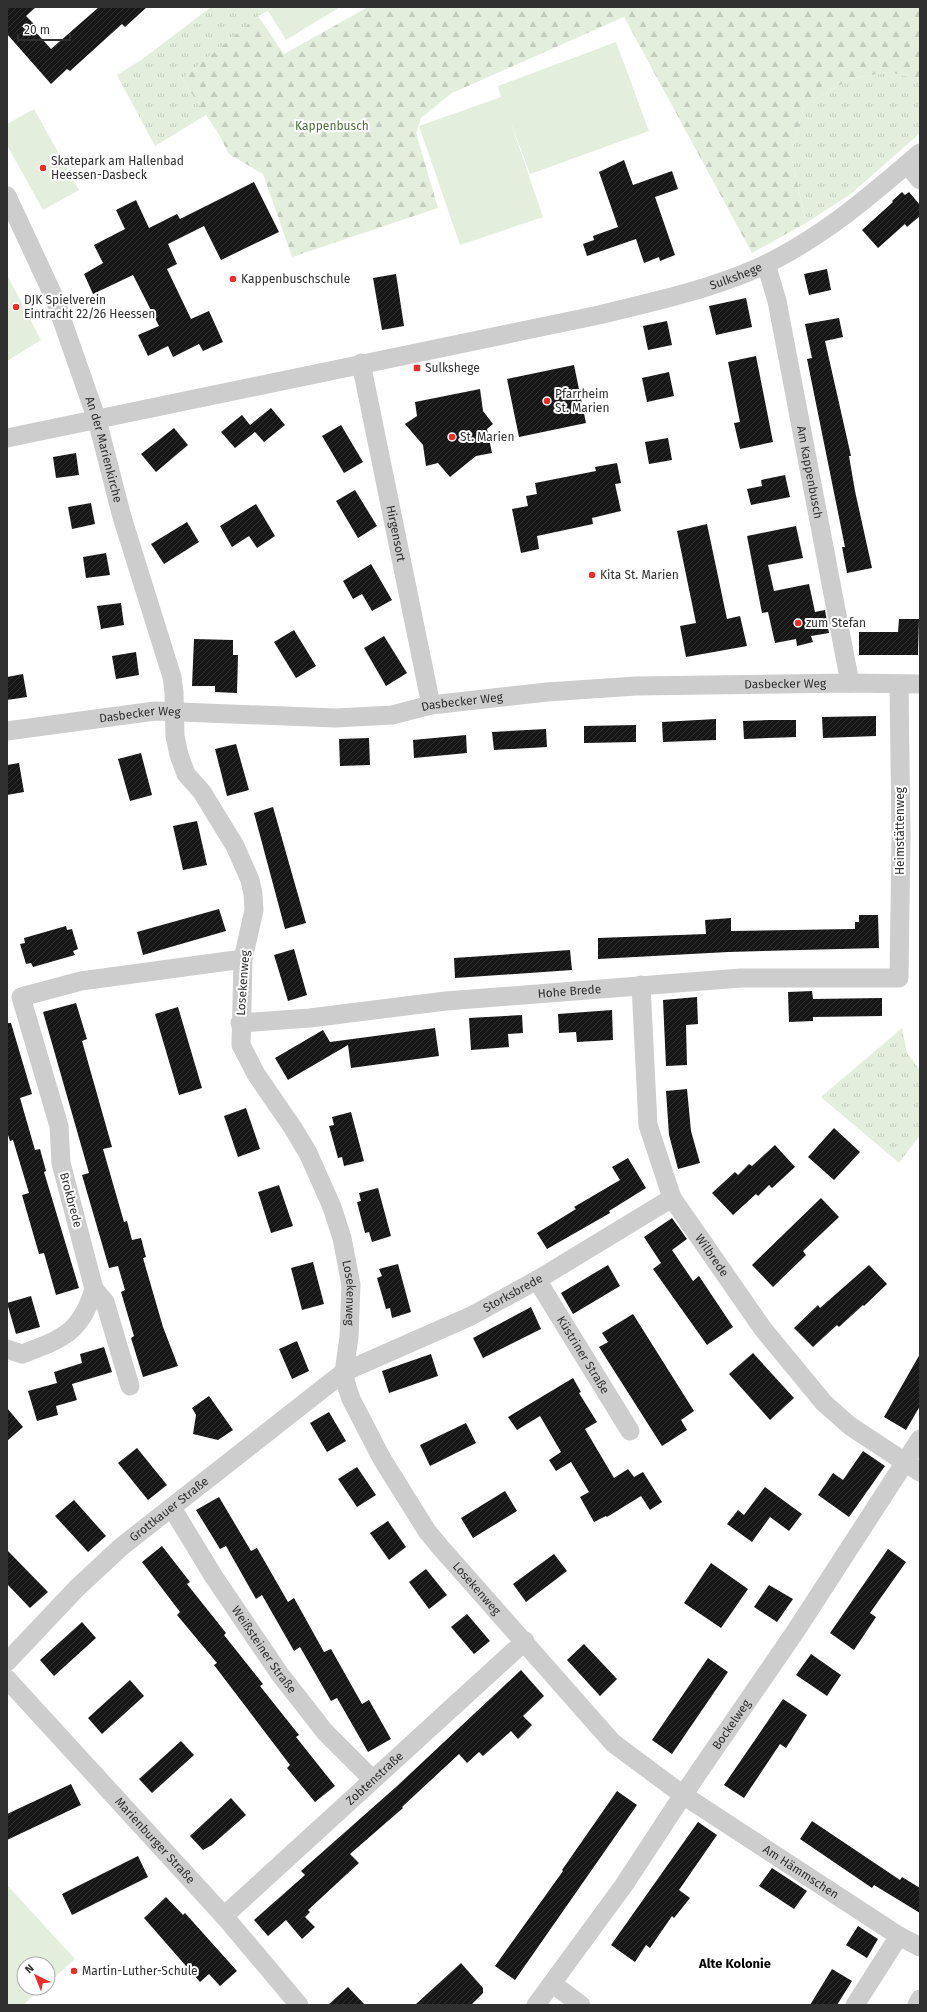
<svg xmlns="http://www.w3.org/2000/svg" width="927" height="2012" viewBox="0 0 927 2012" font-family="'Fira Sans',sans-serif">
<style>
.grass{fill:url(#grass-tufts)}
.forest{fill:url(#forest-firs)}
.garden{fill:#e4eedd}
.building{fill:url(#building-hatch)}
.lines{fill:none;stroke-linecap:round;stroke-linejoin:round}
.minor{stroke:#cdcdcd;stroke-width:19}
.poi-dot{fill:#ef2c29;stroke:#fff;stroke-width:1.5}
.labels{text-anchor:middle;stroke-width:4;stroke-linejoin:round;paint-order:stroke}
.park-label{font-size:12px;fill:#4e6f3a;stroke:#fff}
.poi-label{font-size:12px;fill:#303030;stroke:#fff;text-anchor:start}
.street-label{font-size:12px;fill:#303030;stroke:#fff}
.neighbourhood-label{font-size:13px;font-weight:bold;fill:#000;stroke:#fff}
</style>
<defs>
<pattern id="grass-tufts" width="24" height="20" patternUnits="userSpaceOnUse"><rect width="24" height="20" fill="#e4eedd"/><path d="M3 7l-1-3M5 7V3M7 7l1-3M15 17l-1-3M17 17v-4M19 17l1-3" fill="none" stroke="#c4ccbe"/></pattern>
<pattern id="forest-firs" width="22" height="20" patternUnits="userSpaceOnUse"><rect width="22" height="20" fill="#e4eedd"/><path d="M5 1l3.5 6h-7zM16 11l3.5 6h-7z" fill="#c4ccbe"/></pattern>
<pattern id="building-hatch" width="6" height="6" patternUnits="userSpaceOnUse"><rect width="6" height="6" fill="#171717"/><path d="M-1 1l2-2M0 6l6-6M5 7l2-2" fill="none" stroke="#303030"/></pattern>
</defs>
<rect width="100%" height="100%" fill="#fff"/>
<!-- grass -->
<g class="grass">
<polygon points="211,7 275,7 258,16 182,79 206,115 155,146 117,75 141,60"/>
<polygon points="888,72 920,79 920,133 852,193 806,223 791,155 804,106 850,79"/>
<polygon points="902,1028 907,1053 920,1070 920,1135 899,1163 821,1097"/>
</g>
<!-- forest -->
<polygon class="forest" points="368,7 920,7 920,79 888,72 850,79 804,106 791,155 806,223 752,253 624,17 452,93 421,118 416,133 438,208 292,257 263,174 229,154 218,133 182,79 258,16 284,54"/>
<!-- garden -->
<g class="garden">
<polygon points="275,7 340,7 286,40 268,11"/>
<polygon points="616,42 649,131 530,174 510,120 543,217 460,245 419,126 501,97 498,86"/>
<polygon points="34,109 79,190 43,210 7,145 7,124"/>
<polygon points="7,275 41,340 7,361"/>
<polygon points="7,1885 75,1959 48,1983 48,1964 24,1964 24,1988 42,1988 23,2005 7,2005"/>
</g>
<!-- building -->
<g class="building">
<polygon points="7,7 36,7 26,16 36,26 33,29 51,49 99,7 147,7 125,27 122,24 70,71 67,69 51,84 7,34"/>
<polygon points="624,160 633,185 672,171 678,189 655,197 675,255 660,261 659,257 644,263 636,239 587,256 583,244 594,240 593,236 618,227 599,172"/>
<polygon points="254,182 279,232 221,260 204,226 168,244 177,264 167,269 191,319 209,311 223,342 203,351 199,344 173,357 168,346 148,356 138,335 159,326 133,275 93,294 84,274 103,263 94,245 125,229 116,210 136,200 149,228 177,214 180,219"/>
<polygon points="902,192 905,195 909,192 920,205 920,216 907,227 905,224 878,248 862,230 893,202 892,201"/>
<polygon points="827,269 831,290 809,295 804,274"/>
<polygon points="396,274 404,326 382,330 373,278"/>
<polygon points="746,298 752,327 716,335 709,306"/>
<polygon points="839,318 843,337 825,341 851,456 849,456 855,491 872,568 847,573 842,547 845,547 807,359 812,358 805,324"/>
<polygon points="667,321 672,345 648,350 643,326"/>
<polygon points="756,356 773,442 740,449 734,423 740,422 728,362"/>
<polygon points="574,365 586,423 519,437 507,379"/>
<polygon points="669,372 674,396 647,402 642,378"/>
<polygon points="480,389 483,411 493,424 487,429 492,453 476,456 450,477 438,463 426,466 423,445 405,424 417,416 415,402"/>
<polygon points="271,408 285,425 264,442 255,432 235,448 221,432 242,415 250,425"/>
<polygon points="341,425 363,462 344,473 322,436"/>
<polygon points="174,428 188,445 156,472 141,454"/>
<polygon points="668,438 672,460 649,464 645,442"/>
<polygon points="76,453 79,475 56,478 53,457"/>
<polygon points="617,463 621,483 615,484 621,511 592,518 593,524 537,536 539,549 521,553 512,509 528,506 526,496 537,494 535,483 596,471 595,467"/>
<polygon points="785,475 790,497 751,505 747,489 762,486 761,480"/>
<polygon points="355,490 377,526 358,538 336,501"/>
<polygon points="91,503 95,524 72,529 68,507"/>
<polygon points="256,504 275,536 257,548 249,536 232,547 220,526"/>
<polygon points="187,522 199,542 164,564 151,544"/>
<polygon points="707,524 727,619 740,616 747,646 686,657 680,626 696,623 677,531"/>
<polygon points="796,526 803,558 768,565 774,591 809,584 815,612 825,610 829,633 811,636 813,642 797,646 796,639 775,643 768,612 762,613 747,536"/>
<polygon points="106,553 110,575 86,578 83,557"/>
<polygon points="371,564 392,600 372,611 362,594 353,599 343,581"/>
<polygon points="121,603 124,625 101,629 97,606"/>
<polygon points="899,619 919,619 918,655 859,655 859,632 898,632"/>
<polygon points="294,630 316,666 296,678 274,642"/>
<polygon points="384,636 407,673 386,686 364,648"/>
<polygon points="194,639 233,640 233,655 238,655 237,693 215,692 215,686 192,686"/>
<polygon points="136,652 139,675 116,679 112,656"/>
<polygon points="23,674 27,697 7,700 7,677"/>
<polygon points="876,716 876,736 823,738 822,717"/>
<polygon points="716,719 716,740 663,742 662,722"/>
<polygon points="769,720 796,720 796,737 744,739 743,721"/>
<polygon points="636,725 636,742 584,743 584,726"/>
<polygon points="546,729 547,747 494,750 492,732"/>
<polygon points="466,735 467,753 414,758 413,740"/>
<polygon points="369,738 370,765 340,766 339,739"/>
<polygon points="236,744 249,790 227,796 215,749"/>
<polygon points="141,753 152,795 130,801 118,759"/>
<polygon points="19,763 24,792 7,795 7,765"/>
<polygon points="273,807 306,923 285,929 254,813"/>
<polygon points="197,821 207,865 183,870 173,826"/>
<polygon points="219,909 226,931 143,955 137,932"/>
<polygon points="859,915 878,915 879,948 728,952 598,959 598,938 706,934 705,920 731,918 731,931 852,929 855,929 855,922 859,922"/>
<polygon points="66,926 67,930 72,929 78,949 73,951 75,955 33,967 31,963 26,964 20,944 25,943 24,938"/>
<polygon points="294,949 307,995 288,1001 274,955"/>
<polygon points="570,950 572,970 455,978 454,958"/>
<polygon points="812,991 813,999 882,998 882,1016 813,1017 813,1021 789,1022 788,992"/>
<polygon points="697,997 698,1024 686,1025 687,1065 666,1066 663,1000"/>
<polygon points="76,1003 87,1039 82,1041 112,1147 103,1149 124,1222 127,1221 132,1240 141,1238 146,1257 143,1258 163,1327 178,1366 143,1377 131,1338 134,1336 121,1292 125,1290 118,1266 109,1268 82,1175 89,1173 43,1012"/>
<polygon points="178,1007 202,1088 179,1095 155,1014"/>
<polygon points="612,1010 613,1040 577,1042 576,1032 559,1033 558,1014"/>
<polygon points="522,1015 523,1033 508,1034 509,1047 471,1050 469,1018"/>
<polygon points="7,1023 11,1023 32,1094 20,1098 35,1150 40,1149 46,1171 44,1172 79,1288 56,1295 44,1253 39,1254 22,1195 29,1193 13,1140 10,1141 7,1132"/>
<polygon points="435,1028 439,1056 351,1068 348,1045 288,1080 275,1058 323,1030 330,1042"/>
<polygon points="687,1089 691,1131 700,1163 678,1169 669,1135 666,1091"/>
<polygon points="246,1108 260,1149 238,1157 224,1116"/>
<polygon points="351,1112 364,1161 344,1166 342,1157 338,1158 329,1126 334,1125 332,1117"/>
<polygon points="834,1128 860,1152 834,1180 808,1157"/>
<polygon points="775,1145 795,1167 772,1188 769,1185 758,1196 756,1194 733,1215 712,1193 735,1172 738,1175 749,1164 752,1166"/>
<polygon points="628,1158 646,1188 609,1211 610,1213 547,1249 537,1233 576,1209 574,1207 620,1180 612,1167"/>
<polygon points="279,1185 293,1226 271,1233 258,1192"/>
<polygon points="378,1188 391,1236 372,1242 369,1232 365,1233 357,1202 361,1201 359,1193"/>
<polygon points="821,1198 839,1217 803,1251 806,1255 773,1287 752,1265"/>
<polygon points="672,1218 687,1239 672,1250 693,1281 699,1276 733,1327 707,1345 653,1269 661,1263 644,1237"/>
<polygon points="313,1262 324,1304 302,1310 291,1268"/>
<polygon points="398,1264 411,1312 392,1318 390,1308 386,1309 377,1278 382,1276 379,1269"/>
<polygon points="608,1265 620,1286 573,1314 561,1293"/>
<polygon points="869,1265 887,1284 864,1306 863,1305 839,1327 837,1325 813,1347 794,1328 818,1305 820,1308"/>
<polygon points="31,1296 40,1327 16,1334 7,1303"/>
<polygon points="531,1307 541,1329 483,1358 473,1338"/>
<polygon points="633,1314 694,1411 681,1420 687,1430 662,1446 599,1347 608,1342 602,1333"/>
<polygon points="297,1341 309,1371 292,1379 279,1349"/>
<polygon points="104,1347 112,1372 72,1384 77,1400 56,1406 58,1415 37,1421 28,1391 57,1383 54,1372 82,1363 80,1354"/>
<polygon points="753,1353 794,1398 770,1420 729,1374"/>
<polygon points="431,1354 438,1376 389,1393 382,1371"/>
<polygon points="920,1354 920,1406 906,1430 884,1417"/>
<polygon points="573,1378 581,1392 579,1393 597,1422 585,1429 614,1478 628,1469 634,1477 643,1472 662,1502 650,1510 641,1496 607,1517 606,1516 594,1522 580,1497 589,1492 571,1462 556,1471 549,1460 561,1452 540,1416 517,1430 508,1417"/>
<polygon points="209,1396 233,1430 218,1440 193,1434 196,1415 192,1408"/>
<polygon points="7,1408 23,1427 7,1441"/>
<polygon points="329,1412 346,1441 327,1452 310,1423"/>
<polygon points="466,1423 476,1443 430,1466 420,1445"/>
<polygon points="137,1448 167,1485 148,1500 118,1463"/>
<polygon points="863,1451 885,1466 849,1517 818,1495 833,1473 843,1480"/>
<polygon points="357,1467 376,1495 357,1507 338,1479"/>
<polygon points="765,1487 802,1514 789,1531 770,1517 752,1542 727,1524 738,1510 744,1515"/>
<polygon points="505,1491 517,1511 473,1538 461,1518"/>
<polygon points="219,1497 251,1551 257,1548 288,1602 294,1598 324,1652 331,1649 362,1704 369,1700 391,1739 368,1752 337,1698 331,1701 300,1647 294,1651 262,1595 256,1599 226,1546 220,1549 196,1510"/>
<polygon points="74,1500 106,1536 88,1552 55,1516"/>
<polygon points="388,1521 406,1547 389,1560 370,1533"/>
<polygon points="162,1546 190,1582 187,1584 226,1633 224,1635 263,1684 260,1686 299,1735 296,1737 335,1786 315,1802 287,1768 290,1765 214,1665 217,1663 177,1615 180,1612 142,1562"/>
<polygon points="888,1549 906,1562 870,1613 876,1617 854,1650 830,1633"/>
<polygon points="7,1550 48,1592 30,1608 7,1584"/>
<polygon points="554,1554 567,1571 526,1602 513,1584"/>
<polygon points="711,1563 748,1589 721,1628 684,1603"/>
<polygon points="426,1569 447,1595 429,1609 409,1582"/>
<polygon points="769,1585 793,1599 777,1622 754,1607"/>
<polygon points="467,1614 490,1641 474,1654 451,1627"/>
<polygon points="82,1622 96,1638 54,1676 40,1660"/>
<polygon points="584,1644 617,1679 600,1696 567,1660"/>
<polygon points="811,1654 841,1675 827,1696 796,1675"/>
<polygon points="708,1658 728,1672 672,1754 652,1740"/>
<polygon points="521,1670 544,1696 523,1716 532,1725 518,1739 511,1731 483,1756 479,1752 467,1763 459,1754 402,1807 403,1808 350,1854 359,1863 308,1910 310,1912 305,1917 315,1927 302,1939 286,1920 268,1936 254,1920 305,1875 301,1871 396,1787"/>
<polygon points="130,1680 144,1696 102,1734 88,1718"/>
<polygon points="783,1699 807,1715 786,1748 780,1744 744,1798 724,1785"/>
<polygon points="181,1741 194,1755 152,1793 139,1779"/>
<polygon points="71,1784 81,1805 7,1840 7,1814"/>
<polygon points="617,1791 637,1805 515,1980 495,1966 563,1871 562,1870"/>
<polygon points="231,1798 246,1815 212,1845 203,1850 190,1836"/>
<polygon points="812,1821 900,1880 902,1877 920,1888 920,1913 874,1885 872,1888 800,1839"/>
<polygon points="698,1822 717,1835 679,1890 690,1898 674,1918 672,1916 650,1948 646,1945 635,1962 611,1945"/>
<polygon points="138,1856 148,1877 72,1915 62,1894"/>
<polygon points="772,1868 807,1891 794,1909 759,1886"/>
<polygon points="166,1897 183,1915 185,1913 237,1971 220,1986 209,1974 200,1982 144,1918"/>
<polygon points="858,1926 878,1939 867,1958 846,1945"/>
<polygon points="461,1963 483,1988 483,1993 471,2005 415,2005"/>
<polygon points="832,1969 852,1981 837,2005 810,2005"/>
<polygon points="348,1987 365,2005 328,2005"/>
</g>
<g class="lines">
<!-- minor -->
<g class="minor">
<polyline points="907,164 920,180"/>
<path id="s1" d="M 7,196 L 54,297 L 97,420 L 122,517 L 172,677 L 174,692 L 175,736 L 179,755 L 186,774 L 202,792 L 235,846 L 250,880 L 253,894 L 254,910 L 243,959 L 241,1045 L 256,1074 L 293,1128 L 308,1153 L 332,1207 L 342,1238 L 351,1285 L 349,1337 L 344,1372 L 346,1384 L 351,1399 L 382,1459 L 427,1531 L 441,1548 L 613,1743 L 683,1795 L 899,1936 L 920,1947"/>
<path id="s2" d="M 766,264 L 777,301 L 850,683"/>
<path id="s3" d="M 361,363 L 431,705"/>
<path id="s4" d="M 7,438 L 599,315 C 651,302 704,291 753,270 C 816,243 869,197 920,153"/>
<path id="s5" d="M 7,731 L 155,711 L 336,718 L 392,715 L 431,705 L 547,692 L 636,686 L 850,683 L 920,684"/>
<path id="s6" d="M 641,985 L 648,1125 L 672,1198 L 763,1329 L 824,1403 L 850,1426 L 920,1472"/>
<path id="s7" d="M 240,1023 L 310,1018 L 446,1001 L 741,978 L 899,978 L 901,836 L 899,684"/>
<path id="s8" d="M 537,1280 L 630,1431"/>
<polyline points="94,1289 105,1302 130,1386"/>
<path d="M 7,1349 L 22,1354 C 62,1339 81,1333 94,1289 L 61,1163 L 59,1126 L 21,997 L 81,981 L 243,959"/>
<path id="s9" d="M 172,1508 L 214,1577 L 279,1673 L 325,1732 L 372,1779"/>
<path id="s10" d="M 7,1662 L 77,1588 L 121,1547 L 344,1372 L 471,1316 L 537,1280 L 672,1198"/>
<path id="s11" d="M 7,1679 L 224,1916 L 299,2005"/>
<path id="s12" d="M 224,1916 L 525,1641"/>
<polyline points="553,1984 581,2005"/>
<path id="s13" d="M 536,2005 L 624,1885 L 683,1795 L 797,1629 L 920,1439"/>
<polyline points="855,2005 899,1936"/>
<polyline points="917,2005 920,1999"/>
</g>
</g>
<!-- markers -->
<g class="poi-dot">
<circle cx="43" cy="168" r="4"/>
<circle cx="233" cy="279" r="4"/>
<circle cx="16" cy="307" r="4"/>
<rect x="413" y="364" width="8" height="8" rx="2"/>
<circle cx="547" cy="401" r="4"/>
<circle cx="452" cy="437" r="4"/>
<circle cx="592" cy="575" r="4"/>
<circle cx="798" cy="623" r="4"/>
<circle cx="74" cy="1971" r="4"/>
</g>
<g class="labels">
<!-- park labels -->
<g class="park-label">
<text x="332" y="130">Kappenbusch</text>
</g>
<!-- poi labels -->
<g class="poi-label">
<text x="51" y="165">Skatepark am Hallenbad<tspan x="51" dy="14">Heessen-Dasbeck</tspan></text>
<text x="241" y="283">Kappenbuschschule</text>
<text x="24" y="304">DJK Spielverein<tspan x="24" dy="14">Eintracht 22/26 Heessen</tspan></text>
<text x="425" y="372">Sulkshege</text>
<text x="555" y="398">Pfarrheim<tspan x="555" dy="14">St. Marien</tspan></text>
<text x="460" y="441">St. Marien</text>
<text x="600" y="579">Kita St. Marien</text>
<text x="806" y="627">zum Stefan</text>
<text x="82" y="1975">Martin-Luther-Schule</text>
</g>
<!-- street labels -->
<g class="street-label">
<text dy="4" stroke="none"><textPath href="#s4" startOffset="747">Sulkshege</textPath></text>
<text dy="4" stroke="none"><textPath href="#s1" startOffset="272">An der Marienkirche</textPath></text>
<text dy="4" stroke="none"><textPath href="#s2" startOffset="213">Am Kappenbusch</textPath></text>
<text dy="4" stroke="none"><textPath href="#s3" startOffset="174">Hirgensort</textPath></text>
<text dy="4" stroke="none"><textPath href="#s5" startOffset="782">Dasbecker Weg</textPath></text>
<text dy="4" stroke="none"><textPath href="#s5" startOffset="458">Dasbecker Weg</textPath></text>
<text dy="4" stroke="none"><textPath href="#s5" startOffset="134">Dasbecker Weg</textPath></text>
<text transform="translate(900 831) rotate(-90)" y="4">Heimstättenweg</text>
<text transform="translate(243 983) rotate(-86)" y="4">Losekenweg</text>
<text dy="4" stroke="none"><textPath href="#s7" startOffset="331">Hohe Brede</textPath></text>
<text transform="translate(71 1200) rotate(75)" y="4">Brokbrede</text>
<text dy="4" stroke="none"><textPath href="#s6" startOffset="287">Wilbrede</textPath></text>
<text dy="4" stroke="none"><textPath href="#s1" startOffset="1174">Losekenweg</textPath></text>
<text dy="4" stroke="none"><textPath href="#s10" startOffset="632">Storksbrede</textPath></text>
<text dy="4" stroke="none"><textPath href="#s8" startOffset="88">Küstriner Straße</textPath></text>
<text dy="4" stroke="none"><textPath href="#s10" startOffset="223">Grottkauer Straße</textPath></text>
<text dy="4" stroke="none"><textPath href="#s1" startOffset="1510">Losekenweg</textPath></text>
<text dy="4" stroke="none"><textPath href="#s9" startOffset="169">Weißsteiner Straße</textPath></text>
<text dy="4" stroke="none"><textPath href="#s13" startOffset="342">Bockelweg</textPath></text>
<text dy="4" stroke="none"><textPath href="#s12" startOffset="204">Zobtenstraße</textPath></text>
<text dy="4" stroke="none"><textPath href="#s11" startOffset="219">Marienburger Straße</textPath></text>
<text dy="4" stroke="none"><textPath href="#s1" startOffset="1944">Am Hämmschen</textPath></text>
</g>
<!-- neighbourhood labels -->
<g class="neighbourhood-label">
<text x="735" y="1968">Alte Kolonie</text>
</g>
</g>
<!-- border -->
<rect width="927" height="2012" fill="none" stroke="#303030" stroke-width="16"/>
<!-- north arrow -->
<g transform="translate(36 1976) rotate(317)"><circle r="19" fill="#ffffff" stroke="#acacac"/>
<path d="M0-3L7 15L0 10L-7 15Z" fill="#ef2c29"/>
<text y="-6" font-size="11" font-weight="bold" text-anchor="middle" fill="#303030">N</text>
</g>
<!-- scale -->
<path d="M18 34v6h52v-6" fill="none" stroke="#303030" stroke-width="2"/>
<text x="24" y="34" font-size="12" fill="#303030" stroke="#ffffff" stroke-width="3" paint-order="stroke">20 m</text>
</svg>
